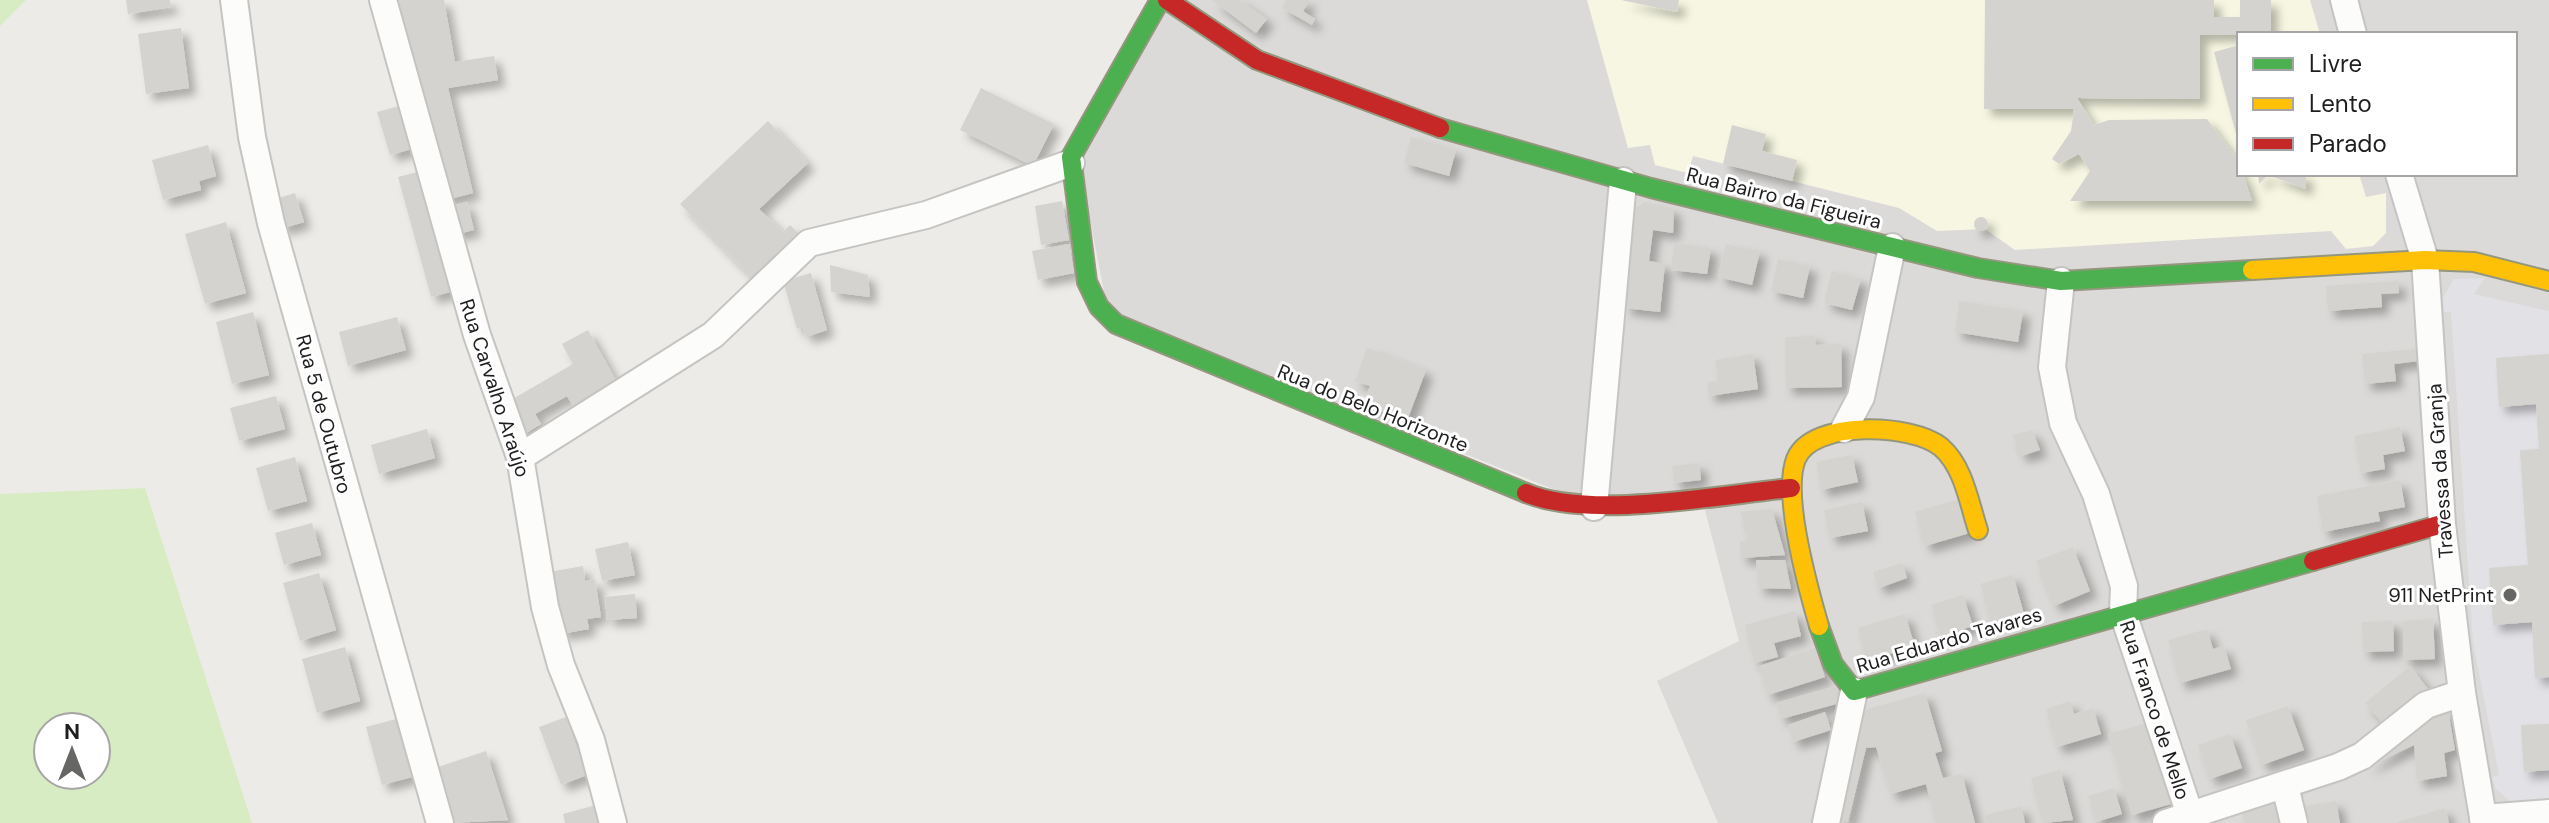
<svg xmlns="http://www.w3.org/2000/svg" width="2549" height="823" viewBox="0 0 2549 823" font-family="'DM Sans',sans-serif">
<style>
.residential{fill:#dcdad8;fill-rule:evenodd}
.education{fill:#f6f6e2}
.religious{fill:#dbdad8}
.grass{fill:#d8ecc3;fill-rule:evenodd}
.plaza{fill:#e1e1e6}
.building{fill:#d5d3cf;filter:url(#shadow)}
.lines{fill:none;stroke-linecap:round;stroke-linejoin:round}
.street-casing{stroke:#c5c4c3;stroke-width:30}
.fast-casing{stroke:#94977e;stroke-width:22}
.slow-casing{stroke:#94977e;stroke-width:22}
.jam-casing{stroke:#94977e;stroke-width:22}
.street{stroke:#fcfcfb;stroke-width:26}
.fast{stroke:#4caf50;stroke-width:18}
.slow{stroke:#ffc107;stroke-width:18}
.jam{stroke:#c62828;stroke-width:18}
.poi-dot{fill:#666664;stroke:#fff;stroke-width:3}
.labels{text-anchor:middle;stroke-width:6;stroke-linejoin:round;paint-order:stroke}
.street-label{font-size:20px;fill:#1e1e1e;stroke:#fff}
.poi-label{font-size:20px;fill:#1e1e1e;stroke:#fff;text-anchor:end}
</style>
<defs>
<filter id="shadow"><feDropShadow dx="7" dy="7" stdDeviation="4" flood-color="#0004"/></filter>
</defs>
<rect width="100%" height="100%" fill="#edebe7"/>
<!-- residential -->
<path class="residential" d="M 1160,0 L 2549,0 L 2549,823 L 1718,823 L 1657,681 L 1739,641 L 1701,495 L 1593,505 L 1108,312 L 1079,164 ZM 2239,34 L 2515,34 L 2515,174 L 2239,174 Z"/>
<!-- education -->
<polygon class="education" points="1587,0 2310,0 2320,34 2239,34 2239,174 2359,174 2366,197 2386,193 2386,233 2373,246 2346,249 2331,231 2015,250 1985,229 1937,231 1899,208 1693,156 1688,173 1655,165 1650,145 1628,148"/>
<!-- religious -->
<g class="religious">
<polygon points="2485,278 2549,293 2549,311 2473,293"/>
<polygon points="2444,312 2451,312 2473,642 2499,776 2492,777 2464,623"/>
</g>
<!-- grass -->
<g class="grass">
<polygon points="0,0 26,0 0,26"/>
<path d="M 145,488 L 252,823 L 0,823 L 0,494 ZM 48,727 L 96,727 L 96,775 L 48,775 Z"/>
</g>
<!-- plaza -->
<polygon class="plaza" points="2485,278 2474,294 2549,311 2549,354 2496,358 2499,406 2536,404 2539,449 2520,451 2528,565 2489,568 2532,622 2535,677 2549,677 2549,724 2521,726 2524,771 2549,770 2549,802 2511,802 2496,789 2492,777 2499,775 2473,642 2451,312 2444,312 2443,297 2454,279"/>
<!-- building -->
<g class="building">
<polygon points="126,0 170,0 171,7 128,14"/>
<polygon points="390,0 444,0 455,62 494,56 498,80 448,88 473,193 442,201"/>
<polygon points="1212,0 1240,0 1267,19 1256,33"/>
<polygon points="1286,0 1310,0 1303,11 1315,19 1312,25 1282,8"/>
<polygon points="1621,0 1679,0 1677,12"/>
<polygon points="1985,0 2214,0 2214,17 2240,17 2240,0 2271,0 2271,34 2200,35 2200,99 2077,98 2094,125 2109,120 2207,119 2239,162 2239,174 2243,174 2252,201 2070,201 2090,171 2079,154 2059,164 2052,159 2071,131 2074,109 1984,109"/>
<polygon points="181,28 189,88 146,94 138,34"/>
<polygon points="2239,45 2239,141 2238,141 2214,52"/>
<polygon points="981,88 1054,124 1033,166 960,130"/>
<polygon points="399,106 412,149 390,155 377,112"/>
<polygon points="768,121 808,163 759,209 783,232 790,225 799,234 753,279 680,204"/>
<polygon points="1732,125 1766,134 1762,151 1797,160 1792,181 1723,164"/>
<polygon points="1411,137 1456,150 1449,176 1404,163"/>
<polygon points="208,145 216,176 199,181 201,190 163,200 152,160"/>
<polygon points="421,171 454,291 431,297 398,177"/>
<polygon points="2258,174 2306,174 2306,189 2268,175 2259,184"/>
<polygon points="295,193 304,222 281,229 272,200"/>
<polygon points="1062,201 1069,240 1041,245 1035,206"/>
<polygon points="467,202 474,230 453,235 446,207"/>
<polygon points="1645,202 1674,209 1673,233 1653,230 1649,261 1665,264 1660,312 1624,308 1628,276 1623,274 1632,210"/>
<circle cx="1981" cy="224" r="7"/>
<polygon points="226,222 246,293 205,304 185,234"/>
<polygon points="1674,243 1711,248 1707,274 1671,270"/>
<polygon points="1069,244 1074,273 1038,280 1032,251"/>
<polygon points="1726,244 1760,251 1752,285 1718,277"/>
<polygon points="1778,259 1810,266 1803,298 1771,291"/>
<polygon points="830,265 868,275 870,297 831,292"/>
<polygon points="1832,271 1861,279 1852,310 1824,303"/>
<polygon points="811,273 827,330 806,337 803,327 797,329 783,281"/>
<polygon points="2398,281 2399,293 2381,294 2382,307 2328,311 2326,286"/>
<polygon points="1959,301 2023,311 2018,342 1955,332"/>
<polygon points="253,312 269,375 232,384 216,322"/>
<polygon points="397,317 406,350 348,366 339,332"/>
<polygon points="588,330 618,384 574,408 567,396 535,414 541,424 523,435 504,404 573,364 562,344"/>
<polygon points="1815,336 1816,345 1841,344 1842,387 1786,388 1785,337"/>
<polygon points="1367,348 1426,370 1407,421 1363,404 1370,386 1355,381"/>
<polygon points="2416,349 2418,361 2394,364 2396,381 2365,384 2362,354"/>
<polygon points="1753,354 1758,389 1709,396 1707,382 1718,381 1715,360"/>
<polygon points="2549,354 2549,677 2535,678 2532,622 2493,625 2489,568 2528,565 2520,450 2539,449 2536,404 2499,407 2496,358"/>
<polygon points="276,396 285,429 239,441 230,408"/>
<polygon points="2400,427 2405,451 2383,455 2385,469 2361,473 2354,436"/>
<polygon points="427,429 435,458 379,474 371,445"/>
<polygon points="2032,430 2040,450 2021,456 2012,435"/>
<polygon points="1852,455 1858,482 1821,490 1816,462"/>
<polygon points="295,457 307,501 268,511 256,468"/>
<polygon points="1699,463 1701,480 1674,483 1672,466"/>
<polygon points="2400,480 2405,507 2378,512 2380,521 2323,532 2317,496"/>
<polygon points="1963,498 1973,532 1925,546 1915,512"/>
<polygon points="1862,502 1868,531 1830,538 1824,510"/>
<polygon points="1772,509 1785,555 1741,558 1740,541 1749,541 1740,512"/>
<polygon points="312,523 321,555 284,565 275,533"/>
<polygon points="628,542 635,575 602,581 595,549"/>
<polygon points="2073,547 2090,591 2054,606 2036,561"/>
<polygon points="1756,560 1785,560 1791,589 1758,588"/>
<polygon points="1902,563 1907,578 1879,588 1873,572"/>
<polygon points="583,566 585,581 595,579 601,617 587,619 589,629 560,634 549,572"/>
<polygon points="319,573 336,630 300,641 283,583"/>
<polygon points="2013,575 2024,614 1991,622 1980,584"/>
<polygon points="635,594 637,618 607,620 605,597"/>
<polygon points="1963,595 1973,626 1941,636 1931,605"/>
<polygon points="1795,611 1801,636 1774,643 1778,657 1755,663 1745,625"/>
<polygon points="1905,614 1915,647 1867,660 1858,628"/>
<polygon points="2433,619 2435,659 2404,660 2403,621"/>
<polygon points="2393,621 2394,651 2363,652 2362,622"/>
<polygon points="2207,629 2213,649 2224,646 2231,669 2180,683 2168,640"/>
<polygon points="345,647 360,701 317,713 302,659"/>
<polygon points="1815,648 1825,677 1768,695 1759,666"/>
<polygon points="2410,666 2429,690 2385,726 2365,703"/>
<polygon points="1836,686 1840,703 1781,719 1776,703"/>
<polygon points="1925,693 1942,751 1935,753 1943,778 1962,774 1975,823 1936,823 1926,784 1891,794 1876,747 1866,748 1848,822 1839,819 1860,711"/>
<polygon points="2070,701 2074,714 2093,708 2101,734 2057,747 2046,709"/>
<polygon points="2288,706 2304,750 2262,765 2246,720"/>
<polygon points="2448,710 2455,750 2444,753 2447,776 2417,781 2414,745 2365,768 2426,714"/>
<polygon points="1825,712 1831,730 1793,742 1788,725"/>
<polygon points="566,717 587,775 561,785 539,727"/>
<polygon points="396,719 412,777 382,785 366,727"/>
<polygon points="2147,723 2171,804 2132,815 2108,734"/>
<polygon points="2549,724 2549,770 2524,772 2521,725"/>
<polygon points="2230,734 2242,768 2210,779 2198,745"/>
<polygon points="486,751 508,820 452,823 435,768"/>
<polygon points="2060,770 2073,820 2043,823 2031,778"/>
<polygon points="2114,788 2122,814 2096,822 2088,796"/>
<polygon points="2280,801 2286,823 2245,823 2242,813"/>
<polygon points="2336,801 2340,823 2303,823 2300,807"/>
<polygon points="596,805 601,823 565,823 563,814"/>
<polygon points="2021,806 2025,823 1987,823 1985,815"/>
<polygon points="2445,808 2449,823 2398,823 2398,822"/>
</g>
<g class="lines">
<defs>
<g id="street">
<polyline points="234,0 252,137 271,223 440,823"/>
<polyline points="383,0 477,335 520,457 545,607 561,665 591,740 613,823"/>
<polyline points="2344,0 2353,34"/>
<polyline points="2399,174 2425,260 2442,524 2462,693 2484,823"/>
<polyline points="2061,281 2052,367 2063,423 2096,494 2124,586 2123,613 2190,815"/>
<polyline points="1844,429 1861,397 1892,247"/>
<polyline points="520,457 713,335 809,243 926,215 1071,163"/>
<polyline points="1594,507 1623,181"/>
<polyline points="2285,786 2294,823"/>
<polyline points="2483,818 2549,813"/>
<polyline points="1826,823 1854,691"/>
<polyline points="2166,823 2338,767 2362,756 2426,705 2462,693"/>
</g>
<g id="fast">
<polyline points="1160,0 1071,157 1087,282 1099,307 1116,324 1526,493"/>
<polyline points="1440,128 1651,188 1978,268 2061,281 2252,270"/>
<polyline points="1819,626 1833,664 1854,691 2313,561"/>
</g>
<g id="slow">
<polyline points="2252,270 2425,260 2474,262 2549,281"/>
<path d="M 1819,626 C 1808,588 1782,494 1796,459 C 1812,419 1913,424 1941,447 C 1964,467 1969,503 1978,530"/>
</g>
<g id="jam">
<polyline points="1167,0 1257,60 1440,128"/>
<path d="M 1526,493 C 1591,520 1719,495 1791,488"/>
<polyline points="2313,561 2442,524"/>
</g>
</defs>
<!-- street casing -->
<use href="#street" class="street-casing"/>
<!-- fast casing -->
<use href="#fast" class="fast-casing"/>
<!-- slow casing -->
<use href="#slow" class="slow-casing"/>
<!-- jam casing -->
<use href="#jam" class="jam-casing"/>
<!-- street -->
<use href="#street" class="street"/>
<!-- fast -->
<use href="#fast" class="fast"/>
<!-- slow -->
<use href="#slow" class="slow"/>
<!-- jam -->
<use href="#jam" class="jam"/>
</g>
<!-- markers -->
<circle class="poi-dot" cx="2510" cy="595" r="8"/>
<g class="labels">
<!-- street labels -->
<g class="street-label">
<text transform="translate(1784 198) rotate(14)" y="7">Rua Bairro da Figueira</text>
<text transform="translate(495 388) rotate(72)" y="7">Rua Carvalho Araújo</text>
<text transform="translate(1373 408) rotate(22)" y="7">Rua do Belo Horizonte</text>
<text transform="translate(324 414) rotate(75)" y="7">Rua 5 de Outubro</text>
<text transform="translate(2440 471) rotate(-94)" y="7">Travessa da Granja</text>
<text transform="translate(1949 640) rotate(-16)" y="7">Rua Eduardo Tavares</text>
<text transform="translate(2155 710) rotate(72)" y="7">Rua Franco de Mello</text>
</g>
<!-- poi labels -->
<g class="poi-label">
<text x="2494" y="602">911 NetPrint</text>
</g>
</g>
<!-- legend -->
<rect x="2237" y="32" width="280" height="144" fill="#ffffff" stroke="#a5a5a5" stroke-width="2"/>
<rect x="2253" y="58" width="40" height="12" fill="#4caf50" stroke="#a5a5a5" stroke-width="2"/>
<text x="2309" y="72" font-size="24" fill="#1e1e1e">Livre</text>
<rect x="2253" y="98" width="40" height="12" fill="#ffc107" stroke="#a5a5a5" stroke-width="2"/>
<text x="2309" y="112" font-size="24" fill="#1e1e1e">Lento</text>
<rect x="2253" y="138" width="40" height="12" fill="#c62828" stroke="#a5a5a5" stroke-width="2"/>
<text x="2309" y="152" font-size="24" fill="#1e1e1e">Parado</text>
<!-- north arrow -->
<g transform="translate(72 751)"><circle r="38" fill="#ffffff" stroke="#a5a5a5" stroke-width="2"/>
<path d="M0-6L14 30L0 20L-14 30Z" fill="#666664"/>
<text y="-12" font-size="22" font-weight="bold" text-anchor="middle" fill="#1e1e1e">N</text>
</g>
</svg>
